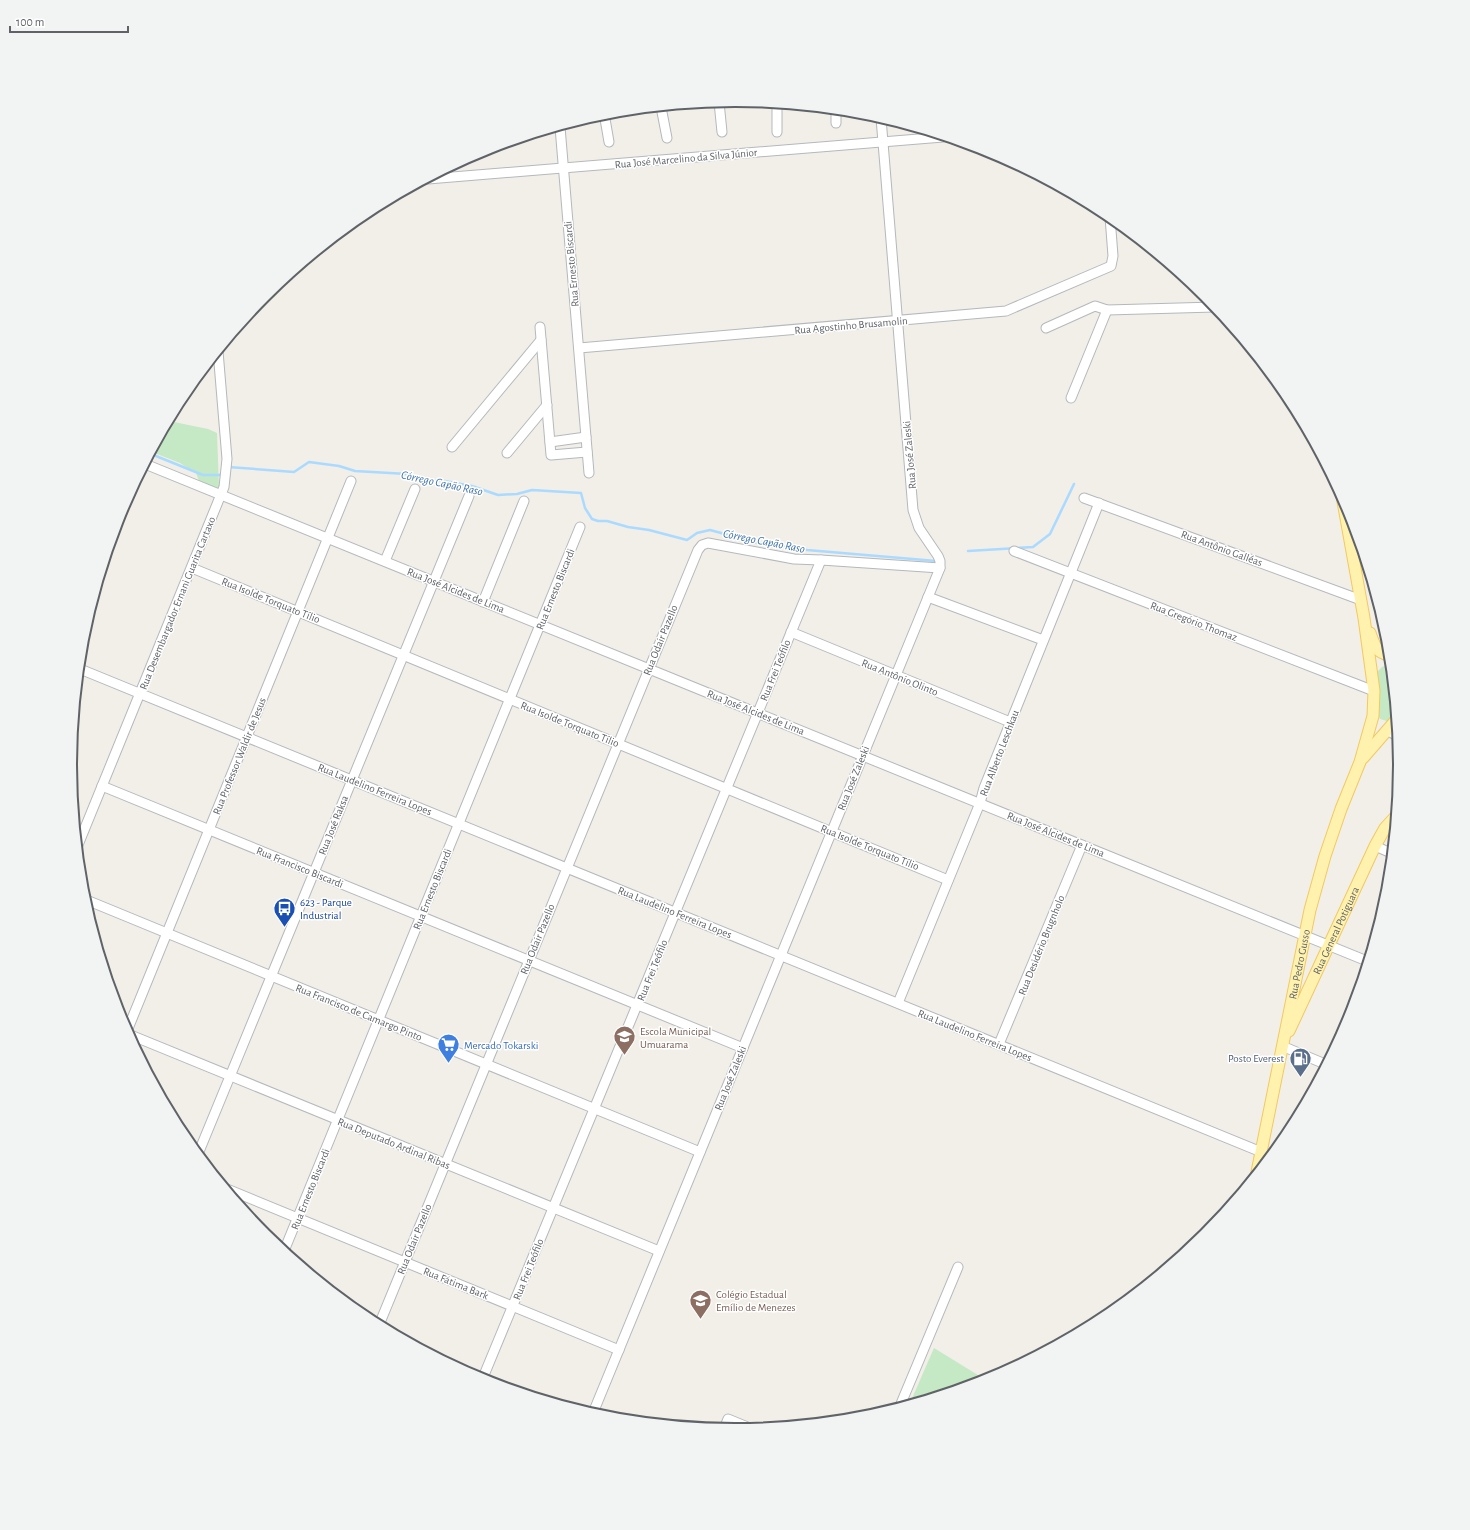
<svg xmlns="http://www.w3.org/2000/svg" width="1470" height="1530" viewBox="0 0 1470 1530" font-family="'Alegreya Sans',sans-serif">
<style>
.green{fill:#c5e8c5}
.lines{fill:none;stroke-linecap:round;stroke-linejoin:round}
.stream{stroke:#aadaff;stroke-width:2.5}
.minor-casing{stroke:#b5b8bc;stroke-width:11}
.major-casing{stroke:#f2c960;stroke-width:13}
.minor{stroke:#fff;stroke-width:9}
.major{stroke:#fff2af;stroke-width:11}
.labels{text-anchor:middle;stroke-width:3;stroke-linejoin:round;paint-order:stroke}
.street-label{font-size:11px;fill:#5f6368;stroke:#fff}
.transit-label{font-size:11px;fill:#164399;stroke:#fff;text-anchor:start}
.education-label{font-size:11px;fill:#785e54;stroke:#fff;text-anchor:start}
.shop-label{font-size:11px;fill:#366cbe;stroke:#fff;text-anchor:start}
.service-label{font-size:11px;fill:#4e5e75;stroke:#fff;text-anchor:end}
.water-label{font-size:12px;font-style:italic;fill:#4174aa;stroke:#fff}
.rim{fill:none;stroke:#5f6368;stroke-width:2}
</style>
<rect width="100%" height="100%" fill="#f1efe8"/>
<!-- green -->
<g class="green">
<polygon points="169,421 208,429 217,433 219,488 201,486 196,473 180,463 152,452"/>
<polygon points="1390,664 1394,705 1391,719 1387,721 1380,719 1378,715 1379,696 1376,673 1382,667"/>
<polygon points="934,1348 986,1380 910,1403"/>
</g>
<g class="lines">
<!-- stream -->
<g class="stream">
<polyline points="151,454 203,475 220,475 223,472"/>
<polyline points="228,467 294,472 309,462 339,466 355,471 407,474 428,482 439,480 472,486 498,495 517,494 532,490 581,493 585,508 592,519 598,521 607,521 628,527 649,530 687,540 697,533 710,530 758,543 807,550 936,561"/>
<polyline points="968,551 1033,547 1050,534 1074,484"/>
</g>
<defs>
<g id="minor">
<polyline points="719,102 722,132"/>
<polyline points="661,107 667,138"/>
<polyline points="836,110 836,123"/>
<polyline points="604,113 609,142"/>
<polyline points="560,127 589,473"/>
<polyline points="777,132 777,104"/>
<polyline points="428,179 943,137"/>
<polyline points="540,327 551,455 587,452"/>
<polyline points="1046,328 1095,306 1107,310 1215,307"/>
<polyline points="579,348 1006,311 1111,266 1113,256 1110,217"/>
<polyline points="1071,398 1107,310"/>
<polyline points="550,442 586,437"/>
<polyline points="452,447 541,340"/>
<polyline points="507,453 547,405"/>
<polyline points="145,464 1367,961"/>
<polyline points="1084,498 1361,600"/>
<polyline points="1014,551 1374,691"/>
<polyline points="385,561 415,489"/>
<polyline points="192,568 948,880"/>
<polyline points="928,597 1043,640"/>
<polyline points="483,602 524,501"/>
<polyline points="791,632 1010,722"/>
<polyline points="80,669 1271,1156"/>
<polyline points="1387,730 1397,736"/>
<polyline points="102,786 743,1048"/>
<polyline points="78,845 224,487 227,459 218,351"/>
<polyline points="1375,846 1391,853"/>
<polyline points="84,899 700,1152"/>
<polyline points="898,1003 980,803 984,788 1099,503"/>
<polyline points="127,1031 351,481"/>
<polyline points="128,1034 659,1251"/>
<polyline points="999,1044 1082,845"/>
<polyline points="1282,1046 1325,1064"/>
<polyline points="198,1154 469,496"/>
<polyline points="227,1189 619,1350"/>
<polyline points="284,1251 580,527"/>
<polyline points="379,1325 698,550 702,545 708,543 794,559 821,560 940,568"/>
<polyline points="482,1380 821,560"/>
<polyline points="900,1406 958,1267"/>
<polyline points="593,1413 940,568 940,561 938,556 919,528 913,510 881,118"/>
<polyline points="724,1429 728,1419 750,1428"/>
</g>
<g id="major">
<path d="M 1370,633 C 1374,644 1376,653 1389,655"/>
<polyline points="1363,758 1396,720"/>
<path id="s1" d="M 1289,1031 L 1375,846 L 1385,828 L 1395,817"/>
<path id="s2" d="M 1257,1172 L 1310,910 L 1325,856 L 1341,809 L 1360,762 L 1373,716 L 1374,691 L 1364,618 L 1342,496"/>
</g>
</defs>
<!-- minor casing -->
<use href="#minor" class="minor-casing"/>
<!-- major casing -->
<use href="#major" class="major-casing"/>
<!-- minor -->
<use href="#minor" class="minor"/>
<!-- major -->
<use href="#major" class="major"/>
</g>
<!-- icons -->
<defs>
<symbol id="bus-pin" viewBox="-11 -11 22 30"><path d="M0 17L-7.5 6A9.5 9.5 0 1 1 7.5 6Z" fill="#1a4fb4" stroke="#fff"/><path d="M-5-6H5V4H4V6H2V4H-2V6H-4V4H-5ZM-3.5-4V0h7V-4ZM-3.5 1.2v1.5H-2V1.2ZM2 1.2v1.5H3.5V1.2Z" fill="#fff"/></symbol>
<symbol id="school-pin" viewBox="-11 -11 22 30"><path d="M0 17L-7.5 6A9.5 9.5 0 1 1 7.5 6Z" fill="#8d6e63" stroke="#fff"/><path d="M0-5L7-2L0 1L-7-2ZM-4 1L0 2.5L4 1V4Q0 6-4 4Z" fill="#fff"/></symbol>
<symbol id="supermarket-pin" viewBox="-11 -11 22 30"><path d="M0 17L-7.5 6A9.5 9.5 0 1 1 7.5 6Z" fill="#3f7fe0" stroke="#fff"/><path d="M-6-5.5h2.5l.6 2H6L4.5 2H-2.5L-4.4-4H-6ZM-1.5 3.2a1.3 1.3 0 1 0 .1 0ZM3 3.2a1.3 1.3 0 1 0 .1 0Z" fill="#fff"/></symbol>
<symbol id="fuel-pin" viewBox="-11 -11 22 30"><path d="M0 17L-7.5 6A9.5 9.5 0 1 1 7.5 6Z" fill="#5c6f8a" stroke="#fff"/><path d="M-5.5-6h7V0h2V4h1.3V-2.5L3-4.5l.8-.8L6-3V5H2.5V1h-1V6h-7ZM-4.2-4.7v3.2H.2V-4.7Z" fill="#fff"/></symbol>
</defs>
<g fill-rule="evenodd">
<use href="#bus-pin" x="272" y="896" width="25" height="34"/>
<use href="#school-pin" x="612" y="1024" width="25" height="34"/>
<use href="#supermarket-pin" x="436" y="1032" width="25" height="34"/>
<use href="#fuel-pin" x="1288" y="1046" width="25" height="34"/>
<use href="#school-pin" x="688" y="1288" width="25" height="34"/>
</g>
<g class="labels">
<!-- street labels -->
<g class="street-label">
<text transform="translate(686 158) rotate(-5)" y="4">Rua José Marcelino da Silva Júnior</text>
<text transform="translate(571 264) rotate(-95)" y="4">Rua Ernesto Biscardi</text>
<text transform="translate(851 325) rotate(-5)" y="4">Rua Agostinho Brusamolin</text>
<text transform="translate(909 455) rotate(-95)" y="4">Rua José Zaleski</text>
<text transform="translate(1222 548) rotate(20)" y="4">Rua Antônio Galléas</text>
<text transform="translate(555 589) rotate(-68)" y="4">Rua Ernesto Biscardi</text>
<text transform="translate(456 590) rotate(22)" y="4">Rua José Alcides de Lima</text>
<text transform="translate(271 600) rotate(22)" y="4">Rua Isolde Torquato Tílio</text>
<text transform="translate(177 603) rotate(-68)" y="4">Rua Desembargador Ernani Guarita Cartaxo</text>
<text transform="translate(1194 621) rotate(21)" y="4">Rua Gregório Thomaz</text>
<text transform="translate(660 640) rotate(-68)" y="4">Rua Odair Pazello</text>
<text transform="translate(775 670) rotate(-68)" y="4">Rua Frei Teófilo</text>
<text transform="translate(900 677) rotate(22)" y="4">Rua Antônio Olinto</text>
<text transform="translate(756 712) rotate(22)" y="4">Rua José Alcides de Lima</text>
<text transform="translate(570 724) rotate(22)" y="4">Rua Isolde Torquato Tílio</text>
<text transform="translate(999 753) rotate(-69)" y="4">Rua Alberto Leschkau</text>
<text transform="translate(239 756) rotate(-68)" y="4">Rua Professor Waldir de Jesus</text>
<text transform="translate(853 778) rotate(-68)" y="4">Rua José Zaleski</text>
<text transform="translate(375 789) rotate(22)" y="4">Rua Laudelino Ferreira Lopes</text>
<text transform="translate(333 825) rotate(-68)" y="4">Rua José Raksa</text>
<text transform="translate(1056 834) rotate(22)" y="4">Rua José Alcides de Lima</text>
<text transform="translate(870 847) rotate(22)" y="4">Rua Isolde Torquato Tílio</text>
<text transform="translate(300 867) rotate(22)" y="4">Rua Francisco Biscardi</text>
<text transform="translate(432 889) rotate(-68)" y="4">Rua Ernesto Biscardi</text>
<text transform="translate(675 912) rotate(22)" y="4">Rua Laudelino Ferreira Lopes</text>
<text dy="4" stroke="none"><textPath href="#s1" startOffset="111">Rua General Potiguara</textPath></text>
<text transform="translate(537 939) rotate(-68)" y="4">Rua Odair Pazello</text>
<text transform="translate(1041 945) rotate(-68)" y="4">Rua Desidério Brugnholo</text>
<text dy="4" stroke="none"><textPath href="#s2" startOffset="212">Rua Pedro Gusso</textPath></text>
<text transform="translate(652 970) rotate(-68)" y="4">Rua Frei Teófilo</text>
<text transform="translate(359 1012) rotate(22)" y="4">Rua Francisco de Camargo Pinto</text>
<text transform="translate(975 1035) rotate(22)" y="4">Rua Laudelino Ferreira Lopes</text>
<text transform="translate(730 1078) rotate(-68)" y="4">Rua José Zaleski</text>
<text transform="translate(394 1143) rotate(22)" y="4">Rua Deputado Ardinal Ribas</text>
<text transform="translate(310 1189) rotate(-68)" y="4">Rua Ernesto Biscardi</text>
<text transform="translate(414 1239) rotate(-68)" y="4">Rua Odair Pazello</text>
<text transform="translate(528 1269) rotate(-68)" y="4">Rua Frei Teófilo</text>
<text transform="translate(456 1283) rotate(22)" y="4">Rua Fátima Bark</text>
</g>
<!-- transit labels -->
<g class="transit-label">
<text x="300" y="906">623 - Parque<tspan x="300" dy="13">Industrial</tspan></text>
</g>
<!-- education labels -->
<g class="education-label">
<text x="640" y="1035">Escola Municipal<tspan x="640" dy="13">Umuarama</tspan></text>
<text x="716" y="1298">Colégio Estadual<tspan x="716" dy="13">Emílio de Menezes</tspan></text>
</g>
<!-- shop labels -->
<g class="shop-label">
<text x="464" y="1049">Mercado Tokarski</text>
</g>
<!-- service labels -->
<g class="service-label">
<text x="1284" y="1062">Posto Everest</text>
</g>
<!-- water labels -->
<g class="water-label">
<text transform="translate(442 483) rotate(12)" y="4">Córrego Capão Raso</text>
<text transform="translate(764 541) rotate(11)" y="4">Córrego Capão Raso</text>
</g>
</g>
<!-- crop -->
<path d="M0 0H1470V1530H0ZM77 765a658 658 0 1 1 1316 0a658 658 0 1 1-1316 0Z" fill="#f2f3f3" fill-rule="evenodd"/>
<path class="rim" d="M77 765a658 658 0 1 1 1316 0a658 658 0 1 1-1316 0Z"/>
<!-- scale -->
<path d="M10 26v6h118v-6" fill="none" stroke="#5f6368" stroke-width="2"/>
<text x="16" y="26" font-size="12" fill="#5f6368" stroke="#ffffff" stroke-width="3" paint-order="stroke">100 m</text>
</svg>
